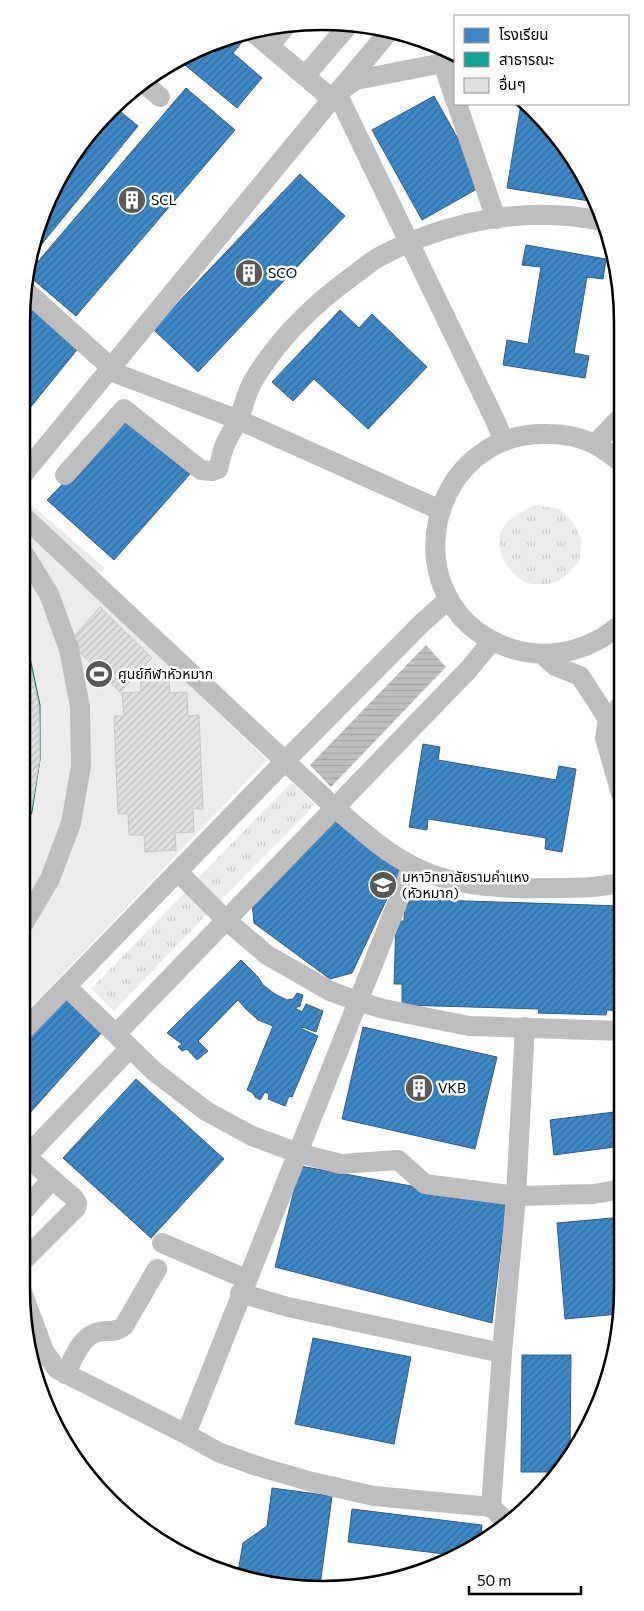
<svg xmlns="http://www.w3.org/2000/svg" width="644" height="1611" viewBox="0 0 644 1611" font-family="Commissioner,'Noto Sans Thai',sans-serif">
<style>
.grass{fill:url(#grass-tufts)}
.pitch{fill:#ececec}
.water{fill:url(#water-rules)}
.schools{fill:url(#schools-hatch);stroke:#2c5f8a}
.public{fill:url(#public-hatch);stroke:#10726a}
.building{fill:url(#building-hatch);stroke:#c7c7c7}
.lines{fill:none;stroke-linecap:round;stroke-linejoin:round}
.minor{stroke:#bebebe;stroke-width:20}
.labels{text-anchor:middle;stroke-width:5;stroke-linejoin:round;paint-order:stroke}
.poi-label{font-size:14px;fill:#000;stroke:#fff;text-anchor:start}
.rim{fill:none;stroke:#000;stroke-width:2.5}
</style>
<defs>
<pattern id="grass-tufts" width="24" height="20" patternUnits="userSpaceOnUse" patternTransform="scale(1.25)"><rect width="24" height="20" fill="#ececec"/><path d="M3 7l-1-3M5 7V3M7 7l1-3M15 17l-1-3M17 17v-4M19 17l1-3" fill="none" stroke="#c9c9c9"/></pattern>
<pattern id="water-rules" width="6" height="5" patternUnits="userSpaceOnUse" patternTransform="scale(1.25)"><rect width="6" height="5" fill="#bfbfbf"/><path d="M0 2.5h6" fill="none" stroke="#a2a2a2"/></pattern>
<pattern id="schools-hatch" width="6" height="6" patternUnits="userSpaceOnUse" patternTransform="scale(1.25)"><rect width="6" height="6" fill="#3f88c5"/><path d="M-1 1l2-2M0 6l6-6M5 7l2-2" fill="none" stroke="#326d9e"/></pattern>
<pattern id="public-hatch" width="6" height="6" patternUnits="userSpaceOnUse" patternTransform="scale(1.25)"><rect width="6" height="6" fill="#17a398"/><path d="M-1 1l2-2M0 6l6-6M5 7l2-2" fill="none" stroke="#12827a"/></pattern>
<pattern id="building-hatch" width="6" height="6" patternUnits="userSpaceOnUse" patternTransform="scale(1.25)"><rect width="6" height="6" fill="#dfdfdf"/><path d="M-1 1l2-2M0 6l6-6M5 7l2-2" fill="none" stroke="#bebebe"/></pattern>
</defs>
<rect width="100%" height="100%" fill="#fff"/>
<!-- grass -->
<g class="grass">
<path d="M 534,505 L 559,509 L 572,521 L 582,540 L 579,562 C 572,568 564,579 556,582 C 548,585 533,585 525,582 C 508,574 494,549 501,531 C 507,518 523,511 534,505 Z"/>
<polygon points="292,782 315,805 220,901 197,879"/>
<polygon points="186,891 208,913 114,1011 91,989"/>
</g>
<!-- pitch -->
<polygon class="pitch" points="21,496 105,568 88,588 267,760 21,1018"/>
<!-- water -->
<polygon class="water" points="426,645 446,667 331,787 310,765"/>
<!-- schools -->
<g class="schools">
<polygon points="246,37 233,53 262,78 237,108 179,60 189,52"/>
<polygon points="186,88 235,130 76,316 29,276 30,271"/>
<polygon points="434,96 484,185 422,220 372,130"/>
<polygon points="521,104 525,104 548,124 592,189 596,202 507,188"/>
<polygon points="116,108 138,126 32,256 37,226 96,124"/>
<polygon points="300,174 345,216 198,372 153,329"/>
<polygon points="526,245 606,259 603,279 587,277 574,353 589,356 585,378 503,365 507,340 528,344 541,267 522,265"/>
<polygon points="25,297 80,346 21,419 21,322"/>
<polygon points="340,310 359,328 372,314 427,367 368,429 314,379 293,401 272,382"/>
<polygon points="126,419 190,474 114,560 47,500"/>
<polygon points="423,744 440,747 438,760 556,780 559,766 576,769 562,852 545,849 546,838 428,819 427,830 409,827"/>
<polygon points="335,819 402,867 352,973 330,979 254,923 252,902"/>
<polygon points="405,899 622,906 622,970 620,970 619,1011 607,1010 606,1015 538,1013 539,1009 402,1005 402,984 394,984 396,921 404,921"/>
<polygon points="241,960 258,977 263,985 275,994 287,1000 293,999 297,993 303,995 300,1006 295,1008 302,1012 306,1004 323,1011 316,1032 302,1027 302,1029 318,1036 292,1097 289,1096 285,1106 268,1099 269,1094 265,1092 260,1100 255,1097 253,1093 247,1090 273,1026 258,1020 245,1008 238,1000 198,1041 208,1051 197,1060 187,1049 182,1051 178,1047 182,1044 167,1033"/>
<polygon points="66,997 102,1032 21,1123 21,1041"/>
<polygon points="363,1027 497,1057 475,1149 342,1119"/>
<polygon points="136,1079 224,1159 151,1238 63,1158"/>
<polygon points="622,1111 622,1146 554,1155 550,1120"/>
<polygon points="300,1166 506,1203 492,1323 275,1267"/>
<polygon points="623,1217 623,1289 619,1314 565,1319 557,1223"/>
<polygon points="313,1338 411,1357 394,1444 295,1424"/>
<polygon points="522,1355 571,1355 570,1455 561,1472 521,1472"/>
<polygon points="272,1488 332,1496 320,1586 282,1587 238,1572 243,1543 267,1526"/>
<polygon points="352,1509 482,1525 480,1543 452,1555 348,1542"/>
</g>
<!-- public -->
<polygon class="public" points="21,635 29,653 40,705 40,759 32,812 21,835 31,811 40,759 39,705 28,654"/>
<!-- building -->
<g class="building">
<polygon points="100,607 152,658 120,692 69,642"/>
<polygon points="21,637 28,654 39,705 40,759 31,811 21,834"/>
<polygon points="169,678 170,693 187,692 188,716 199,715 203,809 193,809 194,832 175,833 176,850 145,852 144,835 129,835 128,814 118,814 114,716 124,716 122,693 141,692 140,679"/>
</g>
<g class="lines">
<!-- minor -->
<g class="minor">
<polyline points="388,33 337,93 494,418 504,441"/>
<polyline points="255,34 332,99"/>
<polyline points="269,46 286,26"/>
<polyline points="443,63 455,100"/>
<polyline points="305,76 346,28"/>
<polyline points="146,85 160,97"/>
<polyline points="457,104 496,219"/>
<polyline points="26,291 118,374 239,420 440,510"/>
<polyline points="595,444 620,418"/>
<path d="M 621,462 C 612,456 604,449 596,445 C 581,437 564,434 548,434 C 427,430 390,601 504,646 C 534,658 567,656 596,641 C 605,637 613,630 621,624"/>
<path d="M 65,475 L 124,409 L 201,470 L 212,471 L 218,469 C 220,461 222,454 224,447 C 228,437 234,429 238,420 C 244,408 246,393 253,381 C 278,339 315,303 354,275 C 362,269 370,262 379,257 C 446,221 526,205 602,221"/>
<polyline points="21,477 337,93 356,80 443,63 455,63"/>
<path d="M 21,514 L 334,807 C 359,828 384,852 413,866 C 455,888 507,889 554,888 C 577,888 600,888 622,882"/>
<polyline points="21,549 49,594 69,649 80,707 81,766 71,823 50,879 21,928"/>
<polyline points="542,654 555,666 580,676 608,719 621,735"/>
<polyline points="621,705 608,719 605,738 621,794"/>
<polyline points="178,872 227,921 267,955 330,991 357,1001 384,1009 469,1026 622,1031"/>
<polyline points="67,987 155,1072 206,1111 252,1136 298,1153 341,1164 398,1160 425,1184 516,1196 594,1194 622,1189"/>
<polyline points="21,1033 286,760 423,622 449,599"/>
<polyline points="116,1034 469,669 492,641"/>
<polyline points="26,1156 52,1179"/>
<polyline points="21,1162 130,1048"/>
<polyline points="21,1214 52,1179 74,1198 77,1203 76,1208 21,1263"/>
<polyline points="162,1243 246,1279"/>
<polyline points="22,1292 44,1351 57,1369 186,1434 218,1452 257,1466 312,1482 374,1496 491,1507 502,1353 516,1196 525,1027"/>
<polyline points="240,1293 288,1307 502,1353"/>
<path d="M 65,1374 C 73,1360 81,1335 99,1332 C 109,1330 116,1333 124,1326 L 157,1269"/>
<polyline points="186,1434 412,866"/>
<polyline points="491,1507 507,1522"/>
</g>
</g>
<!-- icons -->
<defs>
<symbol id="building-disc" viewBox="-11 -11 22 22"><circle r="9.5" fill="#595959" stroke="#fff"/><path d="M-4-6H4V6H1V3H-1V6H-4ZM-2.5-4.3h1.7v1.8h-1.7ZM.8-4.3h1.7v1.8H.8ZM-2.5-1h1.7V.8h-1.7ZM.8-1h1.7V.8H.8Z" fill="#fff"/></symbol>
<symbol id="stadium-disc" viewBox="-11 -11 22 22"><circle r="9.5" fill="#595959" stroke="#fff"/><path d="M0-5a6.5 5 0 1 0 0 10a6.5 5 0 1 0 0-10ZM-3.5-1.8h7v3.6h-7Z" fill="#fff"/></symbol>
<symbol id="university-disc" viewBox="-11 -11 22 22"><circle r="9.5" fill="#595959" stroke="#fff"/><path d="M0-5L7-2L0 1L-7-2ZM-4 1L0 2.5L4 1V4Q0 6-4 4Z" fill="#fff"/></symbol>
</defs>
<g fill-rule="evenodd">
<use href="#building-disc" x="116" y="184" width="32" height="32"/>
<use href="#building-disc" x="233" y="257" width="32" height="32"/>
<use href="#stadium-disc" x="83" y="658" width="32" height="32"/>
<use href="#university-disc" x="367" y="869" width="32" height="32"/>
<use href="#building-disc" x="403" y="1072" width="32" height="32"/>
</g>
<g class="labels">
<!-- poi labels -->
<g class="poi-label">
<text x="151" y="205">SCL</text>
<text x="268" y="278">SCO</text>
<text x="118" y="679">ศูนย์กีฬาหัวหมาก</text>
<text x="402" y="882">มหาวิทยาลัยรามคำแหง<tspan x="402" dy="16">(หัวหมาก)</tspan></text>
<text x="438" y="1093">VKB</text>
</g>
</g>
<!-- crop -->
<path d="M0 0H644V1611H0ZM322 30H322A292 292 0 0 1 614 322V1289A292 292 0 0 1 322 1581H322A292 292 0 0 1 30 1289V322A292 292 0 0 1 322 30Z" fill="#fff" fill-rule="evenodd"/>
<path class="rim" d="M322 30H322A292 292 0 0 1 614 322V1289A292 292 0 0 1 322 1581H322A292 292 0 0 1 30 1289V322A292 292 0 0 1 322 30Z"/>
<!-- legend -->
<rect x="454" y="15" width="175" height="90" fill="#ffffff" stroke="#999999"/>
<rect x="464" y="28" width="25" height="15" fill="#3f88c5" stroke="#999999"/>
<text x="499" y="40" font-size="15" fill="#000000">โรงเรียน</text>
<rect x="464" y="52" width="25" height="15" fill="#17a398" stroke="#999999"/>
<text x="499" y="65" font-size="15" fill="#000000">สาธารณะ</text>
<rect x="464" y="78" width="25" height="15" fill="#dfdfdf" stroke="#999999"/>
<text x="499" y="90" font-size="15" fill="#000000">อื่นๆ</text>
<!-- scale -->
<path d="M469 1586v8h112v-8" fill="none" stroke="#000000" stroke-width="2.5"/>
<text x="477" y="1586" font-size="15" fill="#000000" stroke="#ffffff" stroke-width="4" paint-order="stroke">50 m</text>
</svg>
